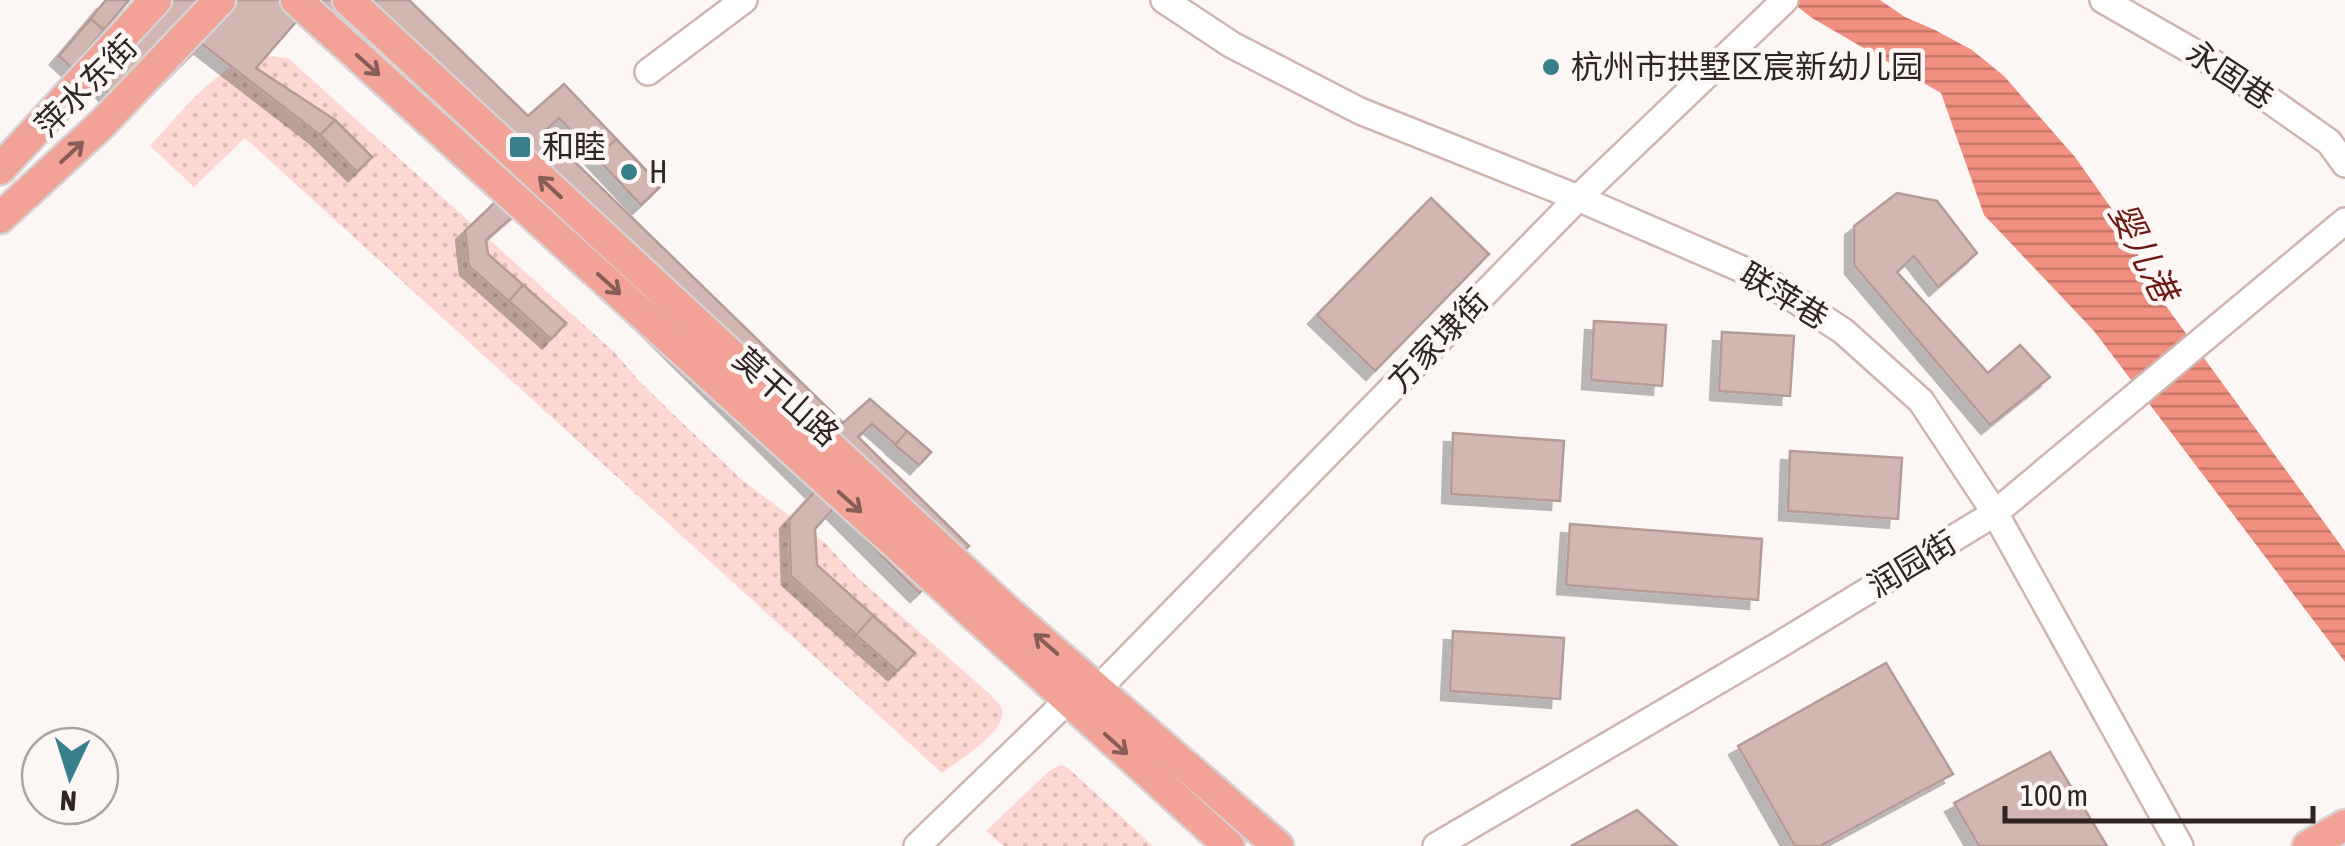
<svg xmlns="http://www.w3.org/2000/svg" width="2345" height="846" viewBox="0 0 2345 846" font-family="'Asap Condensed','Noto Sans SC',sans-serif">
<style>
.grass{fill:url(#grass-dots)}
.water{fill:url(#water-rules)}
.building{fill:#d1b6b2;stroke:#b59b96;stroke-width:2.5;filter:url(#shadow)}
.lines{fill:none;stroke-linecap:round;stroke-linejoin:round}
.minor-casing{stroke:#cfb5b0;stroke-width:30}
.major-casing{stroke:#d5d3d3;stroke-width:35}
.minor{stroke:#fff;stroke-width:25}
.major{stroke:#f2a297;stroke-width:30}
.oneway{stroke:#875d57}
.poi-dot{fill:#397f8b;stroke:#fcf7f5;stroke-width:4}
.labels{text-anchor:middle;stroke-width:9;stroke-linejoin:round;paint-order:stroke}
.poi-label{font-size:32px;fill:#2f2523;stroke:#fcf7f5;text-anchor:start}
.street-label{font-size:32px;fill:#2f2523;stroke:#fcf7f5}
.water-label{font-size:35px;font-style:italic;fill:#6e1910;stroke:#fcf7f5}
</style>
<defs>
<pattern id="grass-dots" width="8" height="8" patternUnits="userSpaceOnUse" patternTransform="scale(2.5)"><rect width="8" height="8" fill="#fdd8d2"/><path d="M2 2h.1M6 6h.1" fill="none" stroke="#d9b9b4" stroke-width="1.8" stroke-linecap="round"/></pattern>
<pattern id="water-rules" width="6" height="5" patternUnits="userSpaceOnUse" patternTransform="scale(2.5)"><rect width="6" height="5" fill="#f19080"/><path d="M0 2.5h6" fill="none" stroke="#c47568"/></pattern>
<filter id="shadow"><feDropShadow dx="-9" dy="9" stdDeviation="0" flood-color="#0004"/></filter>
</defs>
<rect width="100%" height="100%" fill="#fcf7f5"/>
<!-- grass -->
<g class="grass">
<path d="M 257,55 L 288,58 L 614,352 L 642,384 L 742,480 L 824,542 L 857,577 L 992,696 C 995,700 1000,704 1002,709 C 1009,730 957,762 942,773 L 245,138 L 194,187 L 150,146 C 183,111 211,71 257,55 Z"/>
<polygon points="1060,765 1068,768 1153,846 1004,846 986,831 1049,771"/>
</g>
<!-- water -->
<polygon class="water" points="1789,0 1880,0 1905,17 1935,30 1972,50 2004,76 2075,157 2119,219 2163,302 2345,551 2345,662 2094,331 1984,215 1941,93 1812,18"/>
<!-- building -->
<g class="building">
<polygon points="106,0 129,0 72,68 59,56"/>
<polygon points="151,0 315,0 256,68 335,120 372,157 357,172 320,135 202,44 131,115 91,75"/>
<polygon points="321,0 409,0 528,116 564,84 661,186 641,205 559,118 544,132 843,423 870,399 931,452 919,465 872,424 858,437 969,546 919,593 834,508 815,529 817,565 915,653 897,671 791,576 789,520 816,490 527,204 486,240 488,254 566,323 551,339 469,266 465,231 510,188"/>
<polygon points="91,19 104,30 72,68 59,56"/>
<polygon points="335,120 372,157 357,172 320,135"/>
<polygon points="616,139 661,186 641,205 597,158"/>
<polygon points="1897,193 1937,201 1977,253 1938,287 1914,256 1897,272 1988,373 2020,345 2050,377 1990,425 1854,265 1854,226"/>
<polygon points="1431,198 1489,254 1375,371 1317,315"/>
<polygon points="523,285 566,323 551,339 509,301"/>
<polygon points="1594,321 1666,325 1662,386 1591,380"/>
<polygon points="1722,332 1794,336 1790,396 1719,391"/>
<polygon points="907,431 931,452 919,465 895,445"/>
<polygon points="1453,433 1564,441 1560,501 1451,494"/>
<polygon points="1790,451 1902,458 1898,519 1788,511"/>
<polygon points="1570,524 1762,539 1758,600 1566,585"/>
<polygon points="873,616 915,653 897,671 856,635"/>
<polygon points="1453,631 1564,638 1560,699 1450,691"/>
<polygon points="1886,663 1953,774 1820,846 1795,846 1738,746"/>
<polygon points="2050,752 2107,846 1979,846 1954,803"/>
<polygon points="1637,810 1677,846 1571,846"/>
</g>
<g class="lines">
<defs>
<g id="minor">
<polyline points="1164,0 1232,45 1360,111 1578,198 1760,277 1843,331 1921,401 1995,513 2180,846"/>
<polyline points="2103,0 2234,75 2329,142 2345,164"/>
<polyline points="648,72 744,0"/>
<polyline points="1098,689 1578,198 1785,0"/>
<polyline points="917,846 1068,700"/>
<polyline points="1436,846 1779,645 1995,513 2345,221"/>
</g>
<g id="major">
<polyline points="296,0 1229,846"/>
<polyline points="348,0 1011,614 1278,846"/>
<polyline points="0,169 156,0"/>
<polyline points="0,218 102,124 220,0"/>
<polyline points="2308,846 2345,825"/>
</g>
</defs>
<!-- minor casing -->
<use href="#minor" class="minor-casing"/>
<!-- major casing -->
<use href="#major" class="major-casing"/>
<!-- minor -->
<use href="#minor" class="minor"/>
<!-- major -->
<use href="#major" class="major"/>
</g>
<!-- one-way arrows -->
<defs><path id="oneway-shaft" d="M-6 0H5M1.5-3L5.5 0L1.5 3" fill="none" stroke-width="1.6" stroke-linecap="round" stroke-linejoin="round" transform="scale(2.5)"/></defs>
<g class="oneway">
<use href="#oneway-shaft" transform="translate(368 65) rotate(42)"/>
<use href="#oneway-shaft" transform="translate(72 152) rotate(-43)"/>
<use href="#oneway-shaft" transform="translate(550 187) rotate(-137)"/>
<use href="#oneway-shaft" transform="translate(609 284) rotate(42)"/>
<use href="#oneway-shaft" transform="translate(850 502) rotate(42)"/>
<use href="#oneway-shaft" transform="translate(1046 644) rotate(-139)"/>
<use href="#oneway-shaft" transform="translate(1116 744) rotate(42)"/>
</g>
<!-- markers -->
<g class="poi-dot">
<circle cx="1551" cy="67" r="10"/>
<rect x="508" y="135" width="24" height="24" rx="5"/>
<circle cx="629" cy="172" r="10"/>
</g>
<g class="labels">
<!-- poi labels -->
<g class="poi-label">
<text x="1571" y="78">杭州市拱墅区宸新幼儿园</text>
<text x="542" y="158">和睦</text>
<text x="649" y="183">H</text>
</g>
<!-- street labels -->
<g class="street-label">
<text transform="translate(2230 75) rotate(33)" y="11">永固巷</text>
<text transform="translate(86 86) rotate(-45)" y="11">萍水东街</text>
<text transform="translate(1784 296) rotate(31)" y="11">联萍巷</text>
<text transform="translate(1438 341) rotate(-46)" y="11">方家埭街</text>
<text transform="translate(786 397) rotate(42)" y="11">莫干山路</text>
<text transform="translate(1912 564) rotate(-31)" y="11">润园街</text>
</g>
<!-- water labels -->
<g class="water-label">
<text transform="translate(2143 252) rotate(63)" y="12">婴儿港</text>
</g>
</g>
<!-- north arrow -->
<g transform="translate(70 776) rotate(184)"><circle r="48" fill="#fcf7f5" stroke="#aaa3a1" stroke-width="2.5"/>
<path d="M0-8L18 38L0 25L-18 38Z" fill="#397f8b"/>
<text y="-15" font-size="28" font-weight="bold" text-anchor="middle" fill="#2f2523">N</text>
</g>
<!-- scale -->
<path d="M2005 806v15h308v-15" fill="none" stroke="#2f2523" stroke-width="5"/>
<text x="2020" y="806" font-size="30" fill="#2f2523" stroke="#fcf7f5" stroke-width="8" paint-order="stroke">100 m</text>
</svg>
